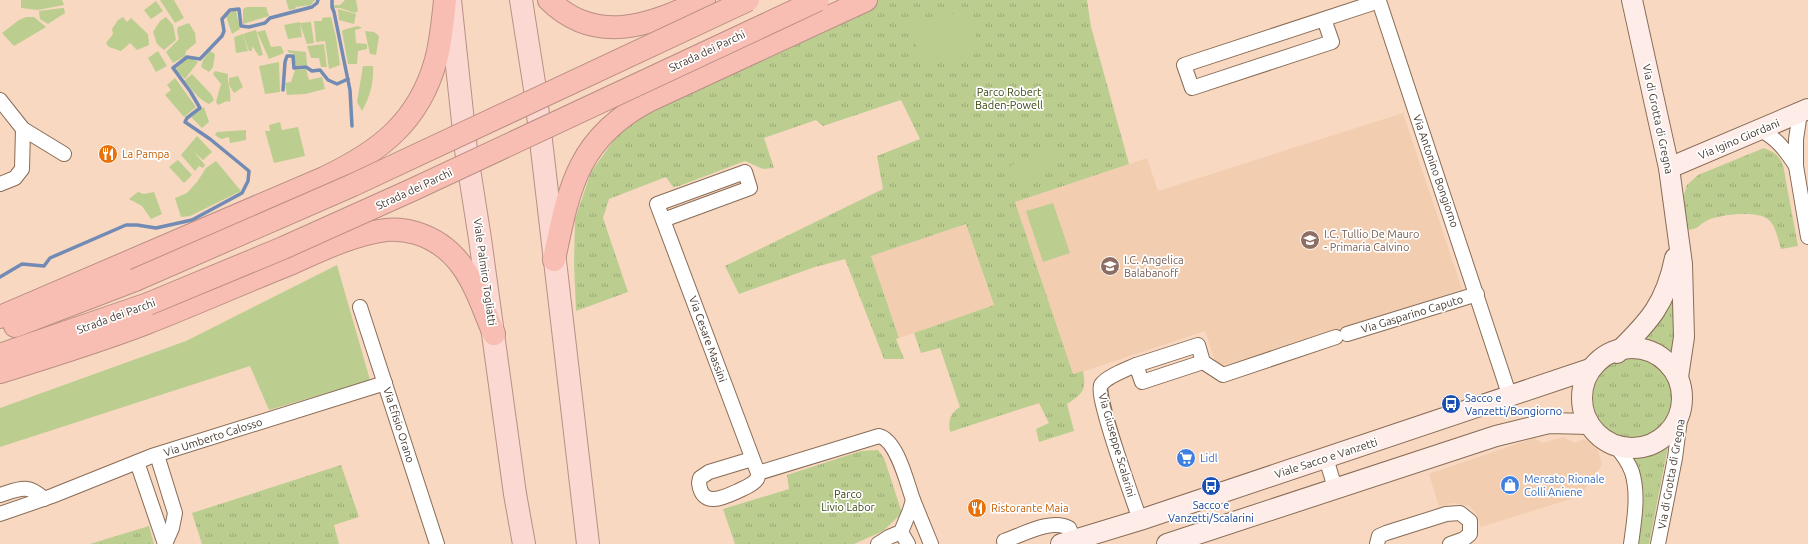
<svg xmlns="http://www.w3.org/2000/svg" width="1808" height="544" viewBox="0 0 1808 544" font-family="Ubuntu,sans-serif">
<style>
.built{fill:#f3cdb0}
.grass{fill:url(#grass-tufts)}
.garden{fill:#bbce90}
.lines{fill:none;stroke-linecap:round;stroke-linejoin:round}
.stream{stroke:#728bb4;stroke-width:3.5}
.street-casing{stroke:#896c56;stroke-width:16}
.secondary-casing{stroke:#896c56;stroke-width:22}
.primary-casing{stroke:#ba8f85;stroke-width:24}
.highway-casing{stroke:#ba8f85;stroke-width:24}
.street{stroke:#fff;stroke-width:14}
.secondary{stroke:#fdece8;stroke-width:20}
.primary{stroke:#fbd8d1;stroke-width:22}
.highway{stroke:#f9beb3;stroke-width:22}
.highway-bridge-casing{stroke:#ba8f85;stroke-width:24;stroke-linecap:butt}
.highway-bridge{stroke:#f9beb3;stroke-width:22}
.labels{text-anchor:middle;stroke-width:3.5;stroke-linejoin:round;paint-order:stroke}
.street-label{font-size:11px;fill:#45382f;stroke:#fff}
.park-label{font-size:11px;fill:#38450f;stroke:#fff}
.food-label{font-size:11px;fill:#c56008;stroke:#fff;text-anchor:start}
.education-label{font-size:11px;fill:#785e54;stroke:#fff;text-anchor:start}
.transit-label{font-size:11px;fill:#164399;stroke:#fff;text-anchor:start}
.shop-label{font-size:11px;fill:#366cbe;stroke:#fff;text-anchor:start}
</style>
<defs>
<pattern id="grass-tufts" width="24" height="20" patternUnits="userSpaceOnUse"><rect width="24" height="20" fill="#bbce90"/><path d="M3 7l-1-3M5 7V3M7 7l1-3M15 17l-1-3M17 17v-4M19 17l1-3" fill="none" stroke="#9aa876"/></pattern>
</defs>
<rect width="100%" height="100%" fill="#f8d8c0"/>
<!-- built -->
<g class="built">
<polygon points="1403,113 1462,289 1224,369 1217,367 1205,331 1073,375 1015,202 1147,158 1158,191"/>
<polygon points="966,224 994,306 899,338 871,256"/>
<polygon points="1563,437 1575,443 1584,439 1597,446 1602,465 1580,496 1481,527 1477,515 1469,506 1453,503 1439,507 1429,474 1534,438 1543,443"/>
</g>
<!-- grass -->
<g class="grass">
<path d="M 877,0 L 1087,0 L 1091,27 L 1129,164 L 1015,202 L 1073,374 L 1083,371 C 1087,391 1082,394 1067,404 L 1074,431 L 1039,442 L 1036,429 L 1049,423 L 1039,403 L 950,432 C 948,421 950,413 960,407 L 940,348 L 921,353 L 914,333 L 994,305 L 966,224 L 871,256 L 899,338 L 896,339 L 904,359 L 884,359 L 845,259 L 815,267 L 739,294 L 725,266 L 883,189 L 877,156 L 920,139 L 901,100 L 823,126 L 816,120 L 764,138 L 774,168 L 763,169 L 745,161 L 679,186 L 673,187 L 666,177 L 609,199 L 603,218 L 628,292 L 576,311 L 574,264 L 575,219 L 591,172 L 621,130 L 666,99 Z"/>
<path d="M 1764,148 C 1774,152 1779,155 1783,165 L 1798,246 L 1781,249 C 1778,239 1776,227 1769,220 C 1760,210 1720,214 1708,220 C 1698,225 1700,229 1686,230 L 1684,195 L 1687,185 L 1698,175 Z"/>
<path d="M 1678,274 L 1678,365 C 1665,352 1654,347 1637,344 Z"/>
<circle cx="1633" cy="398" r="40"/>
<path d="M 1670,436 L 1649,544 L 1638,544 C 1641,523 1646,500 1641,479 C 1638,470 1631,462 1631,453 L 1650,448 Z"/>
<polygon points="878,450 884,458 902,513 883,531 854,544 735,544 723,509 789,489 787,475 861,451"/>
<polygon points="341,465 359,517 334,525 339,544 202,544 192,513"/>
<polygon points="149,526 154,544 90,544"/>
</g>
<!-- garden -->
<g class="garden">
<polygon points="21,0 62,0 64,5 38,10 21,8"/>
<polygon points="160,0 174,0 184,18 175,23"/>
<polygon points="286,0 315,0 311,5 296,7 295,9 289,10"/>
<polygon points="345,0 356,0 358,11 355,13 340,8 334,8 333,5 340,5"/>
<polygon points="156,1 163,11 151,19 144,10"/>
<polygon points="247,7 266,7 269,16 243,24 243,9"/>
<polygon points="62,8 64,8 65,13 48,24 40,19 39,11"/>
<polygon points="338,9 356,14 354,24 339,20"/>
<polygon points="970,10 979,53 920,65 912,23"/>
<polygon points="233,11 236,11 240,29 232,34 226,16"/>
<polygon points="26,17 34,17 46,27 14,46 2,33 19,20"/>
<polygon points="123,17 127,22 131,18 148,34 149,45 137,50 130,43 121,51 109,47 106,43 113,34 112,29 118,20"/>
<polygon points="166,17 173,25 176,40 164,50 157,44 153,32 160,21"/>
<polygon points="331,17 336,37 340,65 329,69 325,41 316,42 314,21 322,21 322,18"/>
<polygon points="299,22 300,23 311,22 314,43 307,44 300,24 302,37 288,39 284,25"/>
<polygon points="189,23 195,33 196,43 186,51 185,56 173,63 166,52 179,39 177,31 178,27"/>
<polygon points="358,26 362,28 355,30 356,43 367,44 367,49 358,51 357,64 348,64 342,31 346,29"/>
<polygon points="256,30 263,55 259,56 252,46 252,51 249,51 243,34"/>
<polygon points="265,30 271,47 281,46 284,53 269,59 257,32"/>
<polygon points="365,31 374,32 379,36 376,55 370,54"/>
<polygon points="243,34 248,51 236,53 234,37"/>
<polygon points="324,44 327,67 321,67 319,58 311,58 307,46"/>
<polygon points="287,50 306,52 307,65 296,66 293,53 289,53"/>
<polygon points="158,51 167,66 156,72 148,58"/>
<polygon points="210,51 215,54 213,67 209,72 201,67 203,60"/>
<polygon points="188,57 198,62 185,79 175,70"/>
<polygon points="279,62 280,92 265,94 259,66"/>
<path d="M 363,66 L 373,66 C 374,82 370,97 362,111 L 357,102 Z"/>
<polygon points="306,69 309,80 322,77 325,89 305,94 287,95 285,83 291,82 295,70"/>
<path d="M 215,71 L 228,74 C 227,85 232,91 230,102 L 227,101 L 218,105 L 216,102 L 221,84 L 213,74 Z"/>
<path d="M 192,74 L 211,94 L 214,100 L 209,104 C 198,99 193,90 184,81 Z"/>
<polygon points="238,76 243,87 234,93 229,85 229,78"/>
<polygon points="175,78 196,107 184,117 165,95 171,90 167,85"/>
<polygon points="204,107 209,122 202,128 191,117"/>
<polygon points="280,122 282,130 298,127 305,156 274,163 265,131 270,131 269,125"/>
<polygon points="246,130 246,140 230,143 229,137 221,139 215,135 217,132"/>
<polygon points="197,136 212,152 203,160 194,152 205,165 203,168 199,166 195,171 181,155"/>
<polygon points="1054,145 1061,160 1016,182 1008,167"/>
<polygon points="178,160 192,175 184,183 169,167"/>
<polygon points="216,161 241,191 190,216 181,217 175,198 187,193 197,182 206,168"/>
<polygon points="138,192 144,194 154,192 162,214 151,219 142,206 129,199"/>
<polygon points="1053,203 1070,253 1043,262 1026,211"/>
<polygon points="337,265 370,380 269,410 250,366 0,447 0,408 186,341"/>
</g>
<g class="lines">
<!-- stream -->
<g class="stream">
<polyline points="332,0 332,7 334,12 350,90 352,126"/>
<polyline points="283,90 285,62 287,56 293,56 294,68 306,67 312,71 320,70 328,80 337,84 348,79"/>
<polyline points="0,277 22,264 44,266 50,258 126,225 137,225 156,228 192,220 242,193 248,181 249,171 210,139 185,122 187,118 200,108 190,91 173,68 187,57 200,59 222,36 224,31 222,19 230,10 239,9 241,26 249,27 265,23 270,18 312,7 317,3 318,0"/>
</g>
<defs>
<g id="street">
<polyline points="1324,19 1332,42 1192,88 1184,65 1379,1 1510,397"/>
<polyline points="0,100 23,129 64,154"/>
<polyline points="1800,113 1796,139 1796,166 1808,237"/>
<path d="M 1760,130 C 1777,138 1786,151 1796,166"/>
<polyline points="0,184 15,178 22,169 23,129"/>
<path d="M 663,220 L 750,188 L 745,172 L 657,204 L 758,473 L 879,436 C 897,440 907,483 913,500"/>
<polyline points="360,307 437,544"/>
<polyline points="1347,334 1477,294"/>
<polyline points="1203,362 1142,382 1136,365 1198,345 1203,362 1223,375 1336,337"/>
<path d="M 1136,365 C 1127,369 1106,377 1101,385 C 1095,395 1134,502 1140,520"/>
<path d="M 1613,443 C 1620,451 1628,461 1632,472 C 1639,494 1634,522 1631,544"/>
<polyline points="157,455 175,513 172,528 165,544"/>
<polyline points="1326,458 1335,488"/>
<path d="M 752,459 L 709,472 L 700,478 L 699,483 C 702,508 723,498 738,491 C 744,488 753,485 757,479 C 758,478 758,475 758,473"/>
<polyline points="137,462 165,544"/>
<path d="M 0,495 C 19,489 28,483 44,499"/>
<polyline points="0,514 52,496 152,456 385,383"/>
<polyline points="901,532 908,544"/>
<polyline points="878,544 889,537 901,532 910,510 913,500 931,544"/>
<path d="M 1006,544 L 1004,541 C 1022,535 1051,518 1069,528 L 1074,539"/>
<polyline points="1377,544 1379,536 1386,533 1446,514 1460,513 1470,521 1470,534 1464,539 1450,544"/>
<polyline points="1658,544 1675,458 1682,404"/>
</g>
<g id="secondary">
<polyline points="1632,0 1669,168 1682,264 1684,337 1678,377"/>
<polyline points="1669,168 1808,109"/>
<circle cx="1632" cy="398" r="50"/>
<path d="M 1617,353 C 1650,321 1666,303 1675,258"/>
<polyline points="1061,544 1140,520 1590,369"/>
<polyline points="1167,544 1496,436 1549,423 1589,424"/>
</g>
<g id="primary">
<polyline points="450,0 466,150 480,239 515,494 524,544"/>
<polyline points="521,0 535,89 588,544"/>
</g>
<g id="highway">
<path d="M 549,0 C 597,47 652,24 704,0"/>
<path d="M 554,260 C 569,187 578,137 650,100 L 866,0"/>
<path d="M 0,317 L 324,178 C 379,152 419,122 436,60 C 441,41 443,20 445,0"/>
<polyline points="15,326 135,280"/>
<polyline points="0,355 148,304"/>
<path d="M 0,372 C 48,357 97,342 144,324 C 193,305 242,283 292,263 C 321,250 354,234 386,230 C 396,229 406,230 416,233 C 465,248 476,291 494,334"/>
</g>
</defs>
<!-- street casing -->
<use href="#street" class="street-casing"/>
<!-- secondary casing -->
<use href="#secondary" class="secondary-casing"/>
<!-- primary casing -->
<use href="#primary" class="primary-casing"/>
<!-- highway casing -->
<use href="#highway" class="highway-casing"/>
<!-- street -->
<use href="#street" class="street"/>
<!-- secondary -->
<use href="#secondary" class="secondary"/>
<!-- primary -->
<use href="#primary" class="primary"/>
<!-- highway -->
<use href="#highway" class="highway"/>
<defs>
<g id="highway-bridge">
<polyline points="135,280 353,185 748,0"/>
<polyline points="148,304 283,248 412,190 818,0"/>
</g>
</defs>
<!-- highway-bridge casing -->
<use href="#highway-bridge" class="highway-bridge-casing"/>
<!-- highway-bridge -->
<use href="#highway-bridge" class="highway-bridge"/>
</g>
<!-- icons -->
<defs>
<symbol id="restaurant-disc" viewBox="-11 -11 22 22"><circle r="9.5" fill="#e8710a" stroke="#fff"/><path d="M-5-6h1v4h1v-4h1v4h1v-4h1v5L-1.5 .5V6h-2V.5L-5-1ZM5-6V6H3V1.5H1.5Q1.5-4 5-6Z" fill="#fff"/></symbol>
<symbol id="school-disc" viewBox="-11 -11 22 22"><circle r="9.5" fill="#8d6e63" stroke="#fff"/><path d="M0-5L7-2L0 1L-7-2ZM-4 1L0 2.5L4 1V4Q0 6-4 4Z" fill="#fff"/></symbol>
<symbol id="bus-disc" viewBox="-11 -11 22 22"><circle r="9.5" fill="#1a4fb4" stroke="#fff"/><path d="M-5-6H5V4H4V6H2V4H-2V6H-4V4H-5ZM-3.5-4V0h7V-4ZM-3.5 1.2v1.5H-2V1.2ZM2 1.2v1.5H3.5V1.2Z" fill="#fff"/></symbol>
<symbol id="supermarket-disc" viewBox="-11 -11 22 22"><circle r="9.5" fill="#3f7fe0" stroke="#fff"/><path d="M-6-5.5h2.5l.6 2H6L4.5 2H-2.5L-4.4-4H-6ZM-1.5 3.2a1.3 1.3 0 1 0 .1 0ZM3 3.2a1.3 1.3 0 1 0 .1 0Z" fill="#fff"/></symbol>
<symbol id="shop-disc" viewBox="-11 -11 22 22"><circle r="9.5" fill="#3f7fe0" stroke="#fff"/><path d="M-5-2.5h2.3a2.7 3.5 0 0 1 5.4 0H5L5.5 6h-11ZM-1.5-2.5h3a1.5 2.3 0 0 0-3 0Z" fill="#fff"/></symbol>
</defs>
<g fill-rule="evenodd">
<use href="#restaurant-disc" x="97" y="143" width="22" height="22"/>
<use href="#school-disc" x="1299" y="229" width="22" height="22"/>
<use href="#school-disc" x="1099" y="255" width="22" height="22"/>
<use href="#bus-disc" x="1440" y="393" width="22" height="22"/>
<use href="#supermarket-disc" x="1175" y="447" width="22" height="22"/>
<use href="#shop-disc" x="1499" y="474" width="22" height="22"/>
<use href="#bus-disc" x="1200" y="475" width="22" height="22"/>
<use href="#restaurant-disc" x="966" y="497" width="22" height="22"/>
</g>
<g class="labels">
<!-- street labels -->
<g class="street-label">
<text transform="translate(707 51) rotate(-25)" y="4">Strada dei Parchi</text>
<text transform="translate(1658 119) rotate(78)" y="4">Via di Grotta di Gregna</text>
<text transform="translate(1739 139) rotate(-23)" y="4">Via Igino Giordani</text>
<text transform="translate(1436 171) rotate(71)" y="4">Via Antonino Bongiorno</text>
<text transform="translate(414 189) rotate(-25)" y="4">Strada dei Parchi</text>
<text transform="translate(485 272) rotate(82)" y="4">Viale Palmiro Togliatti</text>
<text transform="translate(1412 314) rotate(-17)" y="4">Via Gasparino Caputo</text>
<text transform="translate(116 316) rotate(-20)" y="4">Strada dei Parchi</text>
<text transform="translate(708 339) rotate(70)" y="4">Via Cesare Massini</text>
<text transform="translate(399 425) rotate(72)" y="4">Via Efisio Orano</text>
<text transform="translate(213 437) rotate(-18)" y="4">Via Umberto Calosso</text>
<text transform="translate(1117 445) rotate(74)" y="4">Via Giuseppe Scalarini</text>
<text transform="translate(1326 458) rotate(-18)" y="4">Viale Sacco e Vanzetti</text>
<text transform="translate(1671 474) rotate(-80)" y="4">Via di Grotta di Gregna</text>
</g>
<!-- park labels -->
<g class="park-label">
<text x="1009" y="96">Parco Robert<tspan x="1009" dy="13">Baden-Powell</tspan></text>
<text x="848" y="498">Parco<tspan x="848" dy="13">Livio Labor</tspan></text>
</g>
<!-- food labels -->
<g class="food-label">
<text x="122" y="158">La Pampa</text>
<text x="991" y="512">Ristorante Maia</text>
</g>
<!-- education labels -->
<g class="education-label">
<text x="1324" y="238">I.C. Tullio De Mauro<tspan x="1324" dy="13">- Primaria Calvino</tspan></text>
<text x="1124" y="264">I.C. Angelica<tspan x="1124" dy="13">Balabanoff</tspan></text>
</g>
<!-- transit labels -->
<g class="transit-label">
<text x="1465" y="402">Sacco e<tspan x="1465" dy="13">Vanzetti/Bongiorno</tspan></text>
<text x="1211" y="509" text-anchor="middle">Sacco e<tspan x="1211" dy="13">Vanzetti/Scalarini</tspan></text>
</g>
<!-- shop labels -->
<g class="shop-label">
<text x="1200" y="462">Lidl</text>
<text x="1524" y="483">Mercato Rionale<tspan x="1524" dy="13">Colli Aniene</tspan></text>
</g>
</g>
</svg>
